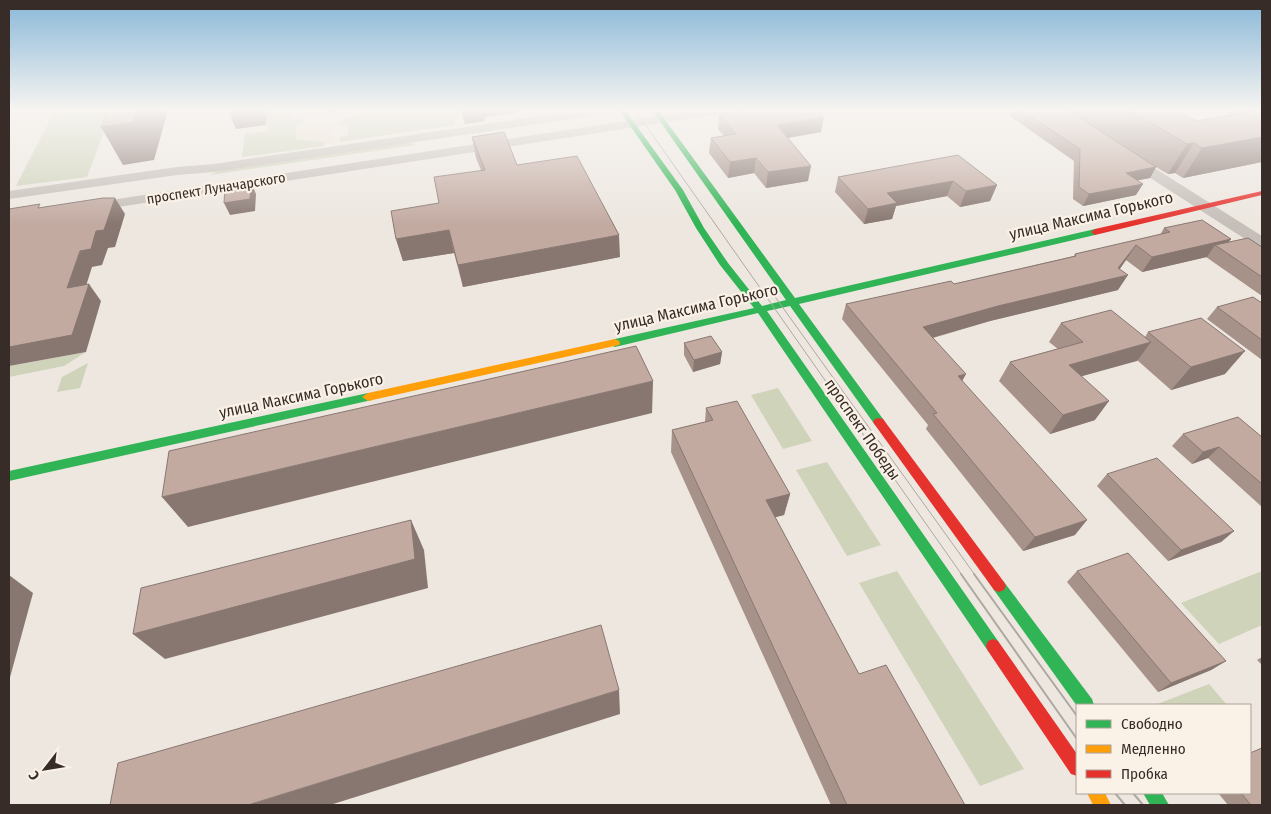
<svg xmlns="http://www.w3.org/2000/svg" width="1271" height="814" viewBox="0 0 1271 814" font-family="'Fira Sans Condensed',sans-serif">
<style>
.green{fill:#ced3ba}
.plaza{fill:#ecdfcf}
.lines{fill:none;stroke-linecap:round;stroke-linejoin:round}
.street{fill:#c6bfb9;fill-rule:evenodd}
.fast{fill:#30b455;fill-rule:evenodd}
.slow{fill:#ff9f0a;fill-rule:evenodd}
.jam{fill:#e5322d;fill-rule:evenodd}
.tram-far1{stroke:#aea8a3;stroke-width:1}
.tram{stroke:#aea8a3;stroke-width:2}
.wall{fill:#a7928a}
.shaded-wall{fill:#887771}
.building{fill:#c2aaa1;stroke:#887771}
.labels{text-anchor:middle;stroke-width:4.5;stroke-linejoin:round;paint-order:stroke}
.far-street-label{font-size:14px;fill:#372c27;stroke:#faf1e7}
.street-label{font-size:16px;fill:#372c27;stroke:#faf1e7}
</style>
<rect width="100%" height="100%" fill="#ede7e0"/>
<!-- green -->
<g class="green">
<polygon points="55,110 112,110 87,177 16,186"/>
<polygon points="267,110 303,110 291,113 291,120 303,119 303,124 296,125 296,139 325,142 324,146 242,157 245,134 267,131"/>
<polygon points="374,110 458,110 460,114 455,120 454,125 339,142 340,137 348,135 347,125 339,125 339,122"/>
<polygon points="408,142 415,145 210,175 220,170"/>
<polygon points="86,352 64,366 9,377 9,366"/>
<polygon points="88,363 80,388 57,392 62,377"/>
<polygon points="778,388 812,441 783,449 751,395"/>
<polygon points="827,462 881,545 847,556 796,470"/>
<polygon points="897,571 1024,769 980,786 859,583"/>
<polygon points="1262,571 1262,625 1219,644 1181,603"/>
<polygon points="1209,684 1227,705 1155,705"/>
</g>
<!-- plaza -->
<polygon class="plaza" points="332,121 333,143 296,139 296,125"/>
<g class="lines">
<!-- street -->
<g class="street">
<polygon points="581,110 611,110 605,114 214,172 177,175 9,199 9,191 177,167 214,164"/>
<polygon points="697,110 726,110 720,114 92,211 87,210 85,207 87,204 92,203"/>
<polygon points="1129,154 1134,155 1262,236 1262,248 1256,246 1124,161 1122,158"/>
</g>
<!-- fast -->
<g class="fast">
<polygon points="619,110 625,110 683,190 704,228 728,263 762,306 786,300 652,110 658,110 795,298 1095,229 1098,230 1099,232 1095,235 799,304 883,419 885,422 883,425 875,425 790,306 767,311 998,641 1000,646 998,651 993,653 988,651 758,313 615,347 611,345 610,343 611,341 615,339 754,308 720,265 696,228 675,190"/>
<polygon points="368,393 372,394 374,397 372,400 9,481 9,471"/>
<polygon points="999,580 1004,582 1092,699 1094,705 1077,706 994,590 992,586 994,582"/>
<polygon points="1143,793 1162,793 1169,805 1150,805"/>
</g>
<!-- slow -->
<g class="slow">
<polygon points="615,339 619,341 620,343 619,345 368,401 362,397 368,393"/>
<polygon points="1087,793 1105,793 1111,805 1093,805"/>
</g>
<!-- jam -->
<g class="jam">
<polygon points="1262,191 1262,195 1095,235 1091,232 1095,229"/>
<polygon points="879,418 883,419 1004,582 1006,586 1004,590 999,592 994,590 875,425 873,422 875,419"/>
<polygon points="993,639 998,641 1077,754 1077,776 1071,774 988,651 986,646 988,641"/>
</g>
<!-- tram-far1 -->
<g class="tram-far1">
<polyline points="635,110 962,575"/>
<polyline points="773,294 975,575"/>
</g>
<!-- tram -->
<g class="tram">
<polyline points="961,574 1077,739"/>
<polyline points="974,574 1077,716"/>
<polyline points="1115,793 1125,805"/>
<polyline points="1133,793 1143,805"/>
</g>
</g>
<!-- wall -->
<g class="wall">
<polygon points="460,110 531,110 484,117 485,121 465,124"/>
<polygon points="1012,110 1175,110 1196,121 1233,115 1224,110 1262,110 1262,162 1183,178 1175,173 1168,174 1156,167 1150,178 1138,180 1136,195 1083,206 1073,199 1074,161 1010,116"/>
<polygon points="719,114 821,132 788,138 808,181 766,188 754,173 728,178 709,153 711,138 724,136 718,129"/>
<polygon points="472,137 517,165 620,257 463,287 454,253 403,261 396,239 439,203 481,170 476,158"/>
<polygon points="958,155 997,185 990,201 960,207 947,196 896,206 892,219 864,224 835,192 838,177"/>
<polygon points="1164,228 1231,239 1228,243 1262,247 1262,296 1206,257 1142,272 1126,260 1120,269 1118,290 990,321 933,338 962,381 1075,535 1023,551 926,429 928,425 842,319 846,304 954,284 1074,256 1075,254 1160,235"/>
<polygon points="1262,303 1262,360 1207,319 1217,307"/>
<polygon points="1061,323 1145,337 1148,332 1225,374 1171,390 1137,360 1082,376 1095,420 1050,434 999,381 1010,362 1058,349 1049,342"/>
<polygon points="684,343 722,352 720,364 693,372 684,355"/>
<polygon points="706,408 790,494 784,515 775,517 859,674 965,805 831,805 671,452 672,430 705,422"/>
<polygon points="1183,434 1262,437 1262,507 1208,458 1192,464 1172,446"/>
<polygon points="1107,474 1234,531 1221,542 1168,561 1097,486"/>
<polygon points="1077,571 1226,661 1211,670 1158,692 1067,582"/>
<polygon points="1262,657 1262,665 1257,660"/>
<polygon points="1218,793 1250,793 1262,805 1228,805"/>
</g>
<!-- shaded-wall -->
<g class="shaded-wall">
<polygon points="137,110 168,110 154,160 123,165 101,127"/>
<polygon points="228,110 267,110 266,125 236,129"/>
<polygon points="325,110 353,110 326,113"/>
<polygon points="462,110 531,110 484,117 485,121 465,124"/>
<polygon points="824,117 821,132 774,140 777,125"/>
<polygon points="1262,137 1262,162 1183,178 1202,148"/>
<polygon points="1194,143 1175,173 1168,174 1187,144"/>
<polygon points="756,158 754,173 728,178 730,162"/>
<polygon points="811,166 808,181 766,188 768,172"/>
<polygon points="1156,167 1150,178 1119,184 1126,173"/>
<polygon points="953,181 947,196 896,206 892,219 864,224 868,209 887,193"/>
<polygon points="251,182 256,194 255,211 230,215 224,203"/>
<polygon points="1143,184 1136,195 1083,206 1089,194"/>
<polygon points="997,185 990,201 960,207 966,191"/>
<polygon points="115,198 125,214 115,247 108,248 102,265 92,267 80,305 67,288 80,251 96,231"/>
<polygon points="449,230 454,253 403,261 396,239"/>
<polygon points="619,235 620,257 463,287 458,265"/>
<polygon points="1231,239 1222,250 1215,245 1207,257 1142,272 1152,257"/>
<polygon points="1136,245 1126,260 1112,279 1128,275 1118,290 990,321 917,342 923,327 1118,268"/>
<polygon points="89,284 101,301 86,352 9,366 9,347"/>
<polygon points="1151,342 1137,361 1057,383 1069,365"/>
<polygon points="1245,351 1225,374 1171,390 1191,367"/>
<polygon points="722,352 720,364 693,372 694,360"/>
<polygon points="966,374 958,389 958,376"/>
<polygon points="653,381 652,413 188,527 162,497"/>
<polygon points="1109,401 1095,420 1050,434 1063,415"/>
<polygon points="1219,447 1208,458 1192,464 1203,452"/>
<polygon points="790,494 784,515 761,521 766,500"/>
<polygon points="411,520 424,550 428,588 165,659 133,634"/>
<polygon points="1087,520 1075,535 1023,551 1035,537"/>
<polygon points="1234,531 1221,542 1168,561 1181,550"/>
<polygon points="9,575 33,593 9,681"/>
<polygon points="1226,661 1211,670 1158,692 1171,683"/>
<polygon points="619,690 620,714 330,805 248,805"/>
</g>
<!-- building -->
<g class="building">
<polygon points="107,110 137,110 133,122 101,127"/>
<polygon points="744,110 816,110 824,117 777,125 811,166 768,172 756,158 730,162 711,138 736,134 719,114"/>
<polygon points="1021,110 1068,110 1156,167 1126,173 1143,184 1089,194 1079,187 1080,149"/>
<polygon points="1129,110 1175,110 1196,121 1262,110 1262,137 1202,148 1194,143 1187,144"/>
<polygon points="504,132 517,165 577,156 619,235 458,265 449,230 396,239 391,211 439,203 434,177 485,170 472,137"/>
<polygon points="958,155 997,185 966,191 953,181 887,193 897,203 868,209 838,177"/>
<polygon points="251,182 250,199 224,203 225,186"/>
<polygon points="103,198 115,198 104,230 96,231 91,249 80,251 67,288 89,284 72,335 9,347 9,209 40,204 38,208"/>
<polygon points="1202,220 1231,239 1152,257 1136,245 1118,268 1128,275 998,306 923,327 966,374 958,376 1087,520 1035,537 933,414 937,413 846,304 951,281 954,284 1076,256 1075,254 1170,232 1164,228"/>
<polygon points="1248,238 1262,247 1262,277 1215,245"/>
<polygon points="1253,297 1262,303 1262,340 1217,307"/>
<polygon points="1111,310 1151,342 1069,365 1109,401 1063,415 1010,362 1083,342 1061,323"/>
<polygon points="1201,318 1245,351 1191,367 1148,332"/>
<polygon points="711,336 722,352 694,360 684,343"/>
<polygon points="636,346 653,381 162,497 169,451"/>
<polygon points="737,401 790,494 766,500 859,674 886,665 965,805 847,805 672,430 713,420 706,408"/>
<polygon points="1238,417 1262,437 1262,484 1219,447 1203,452 1183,434"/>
<polygon points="1157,458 1234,531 1181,550 1107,474"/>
<polygon points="411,520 415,559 133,634 141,588"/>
<polygon points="1128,553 1226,661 1171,683 1077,571"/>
<polygon points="601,625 619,690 248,805 110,805 118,763"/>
<polygon points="1262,748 1262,805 1251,805 1241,793 1250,793 1250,753"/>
</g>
<!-- sky -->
<linearGradient id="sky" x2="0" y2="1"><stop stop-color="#89b8d8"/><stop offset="0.49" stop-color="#f7f4f1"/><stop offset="1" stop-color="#f7f4f1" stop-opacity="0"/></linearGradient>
<rect width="1271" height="224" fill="url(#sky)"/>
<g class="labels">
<!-- far-street labels -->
<g class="far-street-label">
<text transform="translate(216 188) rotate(-9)" y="5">проспект Луначарского</text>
</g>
<!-- street labels -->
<g class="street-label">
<text transform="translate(1091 215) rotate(-13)" y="6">улица Максима Горького</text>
<text transform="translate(696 307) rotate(-13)" y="6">улица Максима Горького</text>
<text transform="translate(301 395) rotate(-12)" y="6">улица Максима Горького</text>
<text transform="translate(863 429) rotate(55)" y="6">проспект Победы</text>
</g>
</g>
<!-- border -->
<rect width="1271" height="814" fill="none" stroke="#372c27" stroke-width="20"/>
<!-- legend -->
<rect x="1076" y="704" width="175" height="90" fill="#faf1e7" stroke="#aca29a"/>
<rect x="1086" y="720" width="25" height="8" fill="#30b455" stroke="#aca29a"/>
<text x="1121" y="729" font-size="15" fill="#372c27">Свободно</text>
<rect x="1086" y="745" width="25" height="8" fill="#ff9f0a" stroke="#aca29a"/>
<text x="1121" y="754" font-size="15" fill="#372c27">Медленно</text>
<rect x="1086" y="770" width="25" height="8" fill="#e5322d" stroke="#aca29a"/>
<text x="1121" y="779" font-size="15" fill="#372c27">Пробка</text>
<!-- north arrow -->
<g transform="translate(45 769) rotate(239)" stroke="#faf1e7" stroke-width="4" paint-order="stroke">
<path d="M0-4L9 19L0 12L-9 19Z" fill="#372c27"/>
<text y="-8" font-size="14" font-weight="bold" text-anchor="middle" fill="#372c27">С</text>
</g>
</svg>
